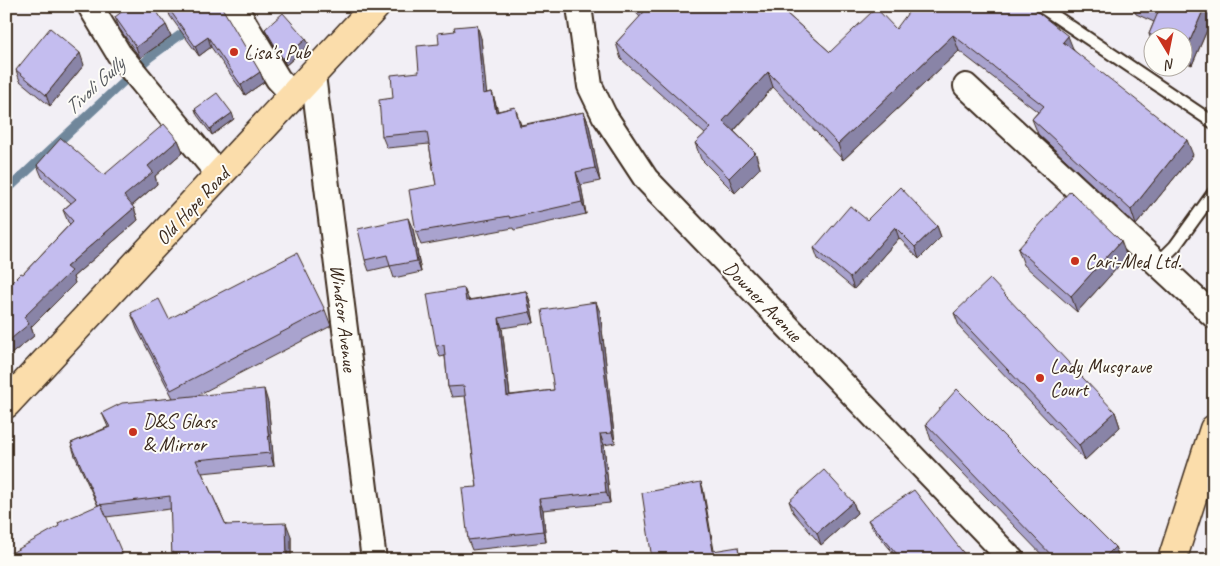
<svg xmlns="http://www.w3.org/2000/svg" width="1220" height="566" viewBox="0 0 1220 566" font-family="Caveat,sans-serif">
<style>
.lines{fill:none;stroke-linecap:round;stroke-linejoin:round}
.stream{stroke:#6f879b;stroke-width:9}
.lane-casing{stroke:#3b2a1e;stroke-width:15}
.street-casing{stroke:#3b2a1e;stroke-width:28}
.primary-casing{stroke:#3b2a1e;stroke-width:31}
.lane{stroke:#fdfcf7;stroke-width:11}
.street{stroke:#fdfcf7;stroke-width:24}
.primary{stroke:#fbddab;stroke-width:28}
.wall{fill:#a9a3ce;stroke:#3b2a1e}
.shaded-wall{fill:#8984a7;stroke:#3b2a1e}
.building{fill:#c4bdef;stroke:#3b2a1e}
.poi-dot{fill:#c8321e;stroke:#fdfcf7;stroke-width:2}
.labels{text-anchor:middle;stroke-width:4;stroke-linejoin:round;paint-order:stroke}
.poi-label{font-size:20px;fill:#3b2a1e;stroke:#fdfcf7;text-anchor:start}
.street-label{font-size:20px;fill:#3b2a1e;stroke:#fdfcf7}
.water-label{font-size:21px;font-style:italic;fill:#55585d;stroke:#fdfcf7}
</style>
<rect width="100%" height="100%" fill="#f2eff5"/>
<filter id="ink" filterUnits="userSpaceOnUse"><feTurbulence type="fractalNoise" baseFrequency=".02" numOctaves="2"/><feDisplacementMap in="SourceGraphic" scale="10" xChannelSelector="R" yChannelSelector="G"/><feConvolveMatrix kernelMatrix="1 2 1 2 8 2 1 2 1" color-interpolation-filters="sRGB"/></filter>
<g filter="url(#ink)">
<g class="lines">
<!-- stream -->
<polyline class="stream" points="6,191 150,57 191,27"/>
<defs>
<g id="lane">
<polyline points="1040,6 1214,123"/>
<polyline points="1157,264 1175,246 1214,192"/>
</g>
<g id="street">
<polyline points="90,6 119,54 220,176"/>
<polyline points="234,6 278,79 294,96"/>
<polyline points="579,6 590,86 604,115 646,179 1012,560"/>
<polyline points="313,75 374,560"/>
<polyline points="966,86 1214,316"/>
</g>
<g id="primary">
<polyline points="6,404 376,6"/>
<polyline points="1172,560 1214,429"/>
</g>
</defs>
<!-- lane casing -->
<use href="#lane" class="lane-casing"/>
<!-- street casing -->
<use href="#street" class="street-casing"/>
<!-- primary casing -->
<use href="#primary" class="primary-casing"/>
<!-- lane -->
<use href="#lane" class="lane"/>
<!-- street -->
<use href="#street" class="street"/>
<!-- primary -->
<use href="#primary" class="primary"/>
</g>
<!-- wall -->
<g class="wall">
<polygon points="167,6 260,72 264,82 245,95 211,47 199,56 170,16"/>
<polygon points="630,6 778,6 830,52 896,29 1073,50 1193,155 1136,225 1038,134 1032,119 1038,112 959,51 843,160 773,87 734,131 755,152 760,168 735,193 701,159 695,143 705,134 621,59 616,43 640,17"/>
<polygon points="1133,6 1214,6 1214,14 1192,65 1182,61 1182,38 1152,38 1152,44 1149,34 1154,22 1136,14"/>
<polygon points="115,17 166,25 171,36 140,58 119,28"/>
<polygon points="265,29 306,39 309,45 286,65 267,34"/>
<polygon points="481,38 486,93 492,92 498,111 515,107 521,125 584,112 589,125 600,181 581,185 586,214 514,230 513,228 421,245 416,232 436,185 429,144 387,148 382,136 393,98 419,72 439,44"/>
<polygon points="84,65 50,106 20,81 16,70"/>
<polygon points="195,109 234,119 212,135 197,115"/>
<polygon points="178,140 183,152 155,176 157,184 132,206 134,208 138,220 73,277 75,283 31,327 34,336 6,358 6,288 23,274 70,224 68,222 63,210 71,203 42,177 37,165 104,175"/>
<polygon points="867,220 937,226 941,237 919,259 899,238 854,289 818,259 814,248"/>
<polygon points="413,229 421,272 394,278 390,266 369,271 365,260"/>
<polygon points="1018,249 1127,257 1077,312 1024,265"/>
<polygon points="526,291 530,301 534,323 502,328 510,395 554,390 600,312 615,443 604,445 610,503 543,510 546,542 472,550 468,540 477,487 465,396 452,397 448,387 445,356 440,357 436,346 468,298 468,300"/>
<polygon points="325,310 331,326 196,396 268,402 274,466 202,473 226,525 291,536 291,560 170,509 106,517 98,506 75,456 71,443 108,427 102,413 173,398 137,329 131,313 169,319"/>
<polygon points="954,313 1115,412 1120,427 1085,460 960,328"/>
<polygon points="926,424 1115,547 1120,560 1047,560 931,440"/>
<polygon points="789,501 853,502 857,513 821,545 793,512"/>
<polygon points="868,520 969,560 899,560 871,526"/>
</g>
<!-- shaded-wall -->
<g class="shaded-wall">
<polygon points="1205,6 1214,6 1214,14 1192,65 1186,50"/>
<polygon points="166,25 171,36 140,58 136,47"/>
<polygon points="477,25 481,38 488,107 483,94"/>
<polygon points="953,35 959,51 843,160 838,144"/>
<polygon points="1068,36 1074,51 1063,42"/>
<polygon points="208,37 211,47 199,56 195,46"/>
<polygon points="306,39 309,45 286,65 283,59"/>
<polygon points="80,53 84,65 50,106 46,95"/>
<polygon points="260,72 264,82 245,95 241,85"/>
<polygon points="768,72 773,87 729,136 723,121"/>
<polygon points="492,92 496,105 501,124 496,112"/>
<polygon points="584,112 589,125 600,181 595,168"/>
<polygon points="232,113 234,119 212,135 210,129"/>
<polygon points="178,140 183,152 155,176 157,184 128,209 124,196 148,166"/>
<polygon points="1187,140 1193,155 1136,225 1131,210"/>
<polygon points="755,152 760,168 735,193 729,178"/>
<polygon points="576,172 581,185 586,214 582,202"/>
<polygon points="134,208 138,220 73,277 75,283 31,327 34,336 6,358 6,343 24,317 66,267"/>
<polygon points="408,218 413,229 421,272 417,261"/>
<polygon points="937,226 941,237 919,259 915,247"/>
<polygon points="895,227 899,238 854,289 850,278"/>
<polygon points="1121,241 1127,257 1077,312 1071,296"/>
<polygon points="464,288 468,298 470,311 466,301"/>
<polygon points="526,291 530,301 534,323 530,312"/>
<polygon points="596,302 600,312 615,443 612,433"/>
<polygon points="499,318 502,328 511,406 507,396"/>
<polygon points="264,389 268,402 274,466 270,453"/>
<polygon points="1115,412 1120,427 1085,460 1079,445"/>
<polygon points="600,434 604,445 610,503 606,492"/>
<polygon points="701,482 703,488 715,556 713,551"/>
<polygon points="539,499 543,510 546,542 543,531"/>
<polygon points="853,502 857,513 821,545 817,533"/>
<polygon points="286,523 291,536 291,560 287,560"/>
<polygon points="1115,547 1120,560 1102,560"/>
</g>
<!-- building -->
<g class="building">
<polygon points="129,6 153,6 166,25 136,47 115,17"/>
<polygon points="167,6 221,6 260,72 241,85 208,37 195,46"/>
<polygon points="638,6 778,6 830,52 876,8 896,29 913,6 1030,6 1068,36 1063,42 1187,140 1131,210 1032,119 1044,106 953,35 838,144 768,72 723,121 755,152 729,178 695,143 711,128 616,43 644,12"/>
<polygon points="1149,6 1205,6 1186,50 1182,48 1182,38 1157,38 1149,34 1159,10"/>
<polygon points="283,13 306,39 283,59 265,29"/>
<polygon points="477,25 483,94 492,92 496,112 515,107 520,126 584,112 595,168 576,172 582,202 510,218 509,216 416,232 409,190 436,185 427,132 382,136 379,100 393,98 391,75 419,72 417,46 439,44 438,33 455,31 454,27"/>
<polygon points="50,28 80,53 46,95 16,70"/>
<polygon points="217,93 232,113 210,129 195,109"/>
<polygon points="164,124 178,140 148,166 153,172 124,196 134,208 66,267 71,271 24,317 29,324 6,343 6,288 21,273 23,274 73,221 63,210 76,199 37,165 61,138 104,175"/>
<polygon points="900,187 937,226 915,247 895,227 850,278 814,248 850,206 867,220"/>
<polygon points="1070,191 1121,241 1071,296 1018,249"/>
<polygon points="408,218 417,261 390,266 387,255 365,260 358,229"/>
<polygon points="297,253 325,310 171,390 131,313 159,299 169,319"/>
<polygon points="990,279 1115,412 1079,445 954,313"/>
<polygon points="464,288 466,301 526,291 530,312 499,318 507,396 554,390 542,310 596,302 612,433 600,434 606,492 539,499 543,531 468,540 462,488 477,487 464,386 448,387 444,345 436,346 427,294"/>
<polygon points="264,389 270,453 196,460 226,525 286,523 287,560 172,560 170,496 98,505 71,443 110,427 102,413 122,403"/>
<polygon points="957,389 1115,547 1102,560 1056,560 926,424"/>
<polygon points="824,470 853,502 817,533 789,501"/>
<polygon points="701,482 713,551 738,547 740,560 650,560 652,559 642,493"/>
<polygon points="914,490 969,560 902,560 868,520"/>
<polygon points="101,504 125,560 6,560 6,556 59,526 58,523"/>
</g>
</g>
<!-- markers -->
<g class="poi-dot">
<circle cx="234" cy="52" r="5"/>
<circle cx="1075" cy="261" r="5"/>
<circle cx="1040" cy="378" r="5"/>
<circle cx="133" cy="432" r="5"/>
</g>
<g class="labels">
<!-- poi labels -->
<g class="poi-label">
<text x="244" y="59">Lisa's Pub</text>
<text x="1085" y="268">Cari-Med Ltd.</text>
<text x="1050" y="373">Lady Musgrave<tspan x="1050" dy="23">Court</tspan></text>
<text x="143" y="428">D&amp;S Glass<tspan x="143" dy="23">&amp; Mirror</tspan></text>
</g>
<!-- street labels -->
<g class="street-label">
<text transform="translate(192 206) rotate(-47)" y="7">Old Hope Road</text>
<text transform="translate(763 301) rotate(46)" y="7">Downer Avenue</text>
<text transform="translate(344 318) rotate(83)" y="7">Windsor Avenue</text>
</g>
<!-- water labels -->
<g class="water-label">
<text transform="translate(94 86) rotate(-43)" y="7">Tivoli Gully</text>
</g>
</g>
<!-- margin -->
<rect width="1220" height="566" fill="none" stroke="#fdfcf7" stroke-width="25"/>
<rect x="12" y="12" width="1195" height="541" fill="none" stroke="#3b2a1e" stroke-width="2" filter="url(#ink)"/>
<!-- north arrow -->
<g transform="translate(1168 52) rotate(170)"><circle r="24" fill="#fdfcf7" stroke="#afa8a0"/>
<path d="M0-4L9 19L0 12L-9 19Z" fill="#c8321e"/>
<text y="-8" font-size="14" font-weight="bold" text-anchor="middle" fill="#3b2a1e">N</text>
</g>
</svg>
